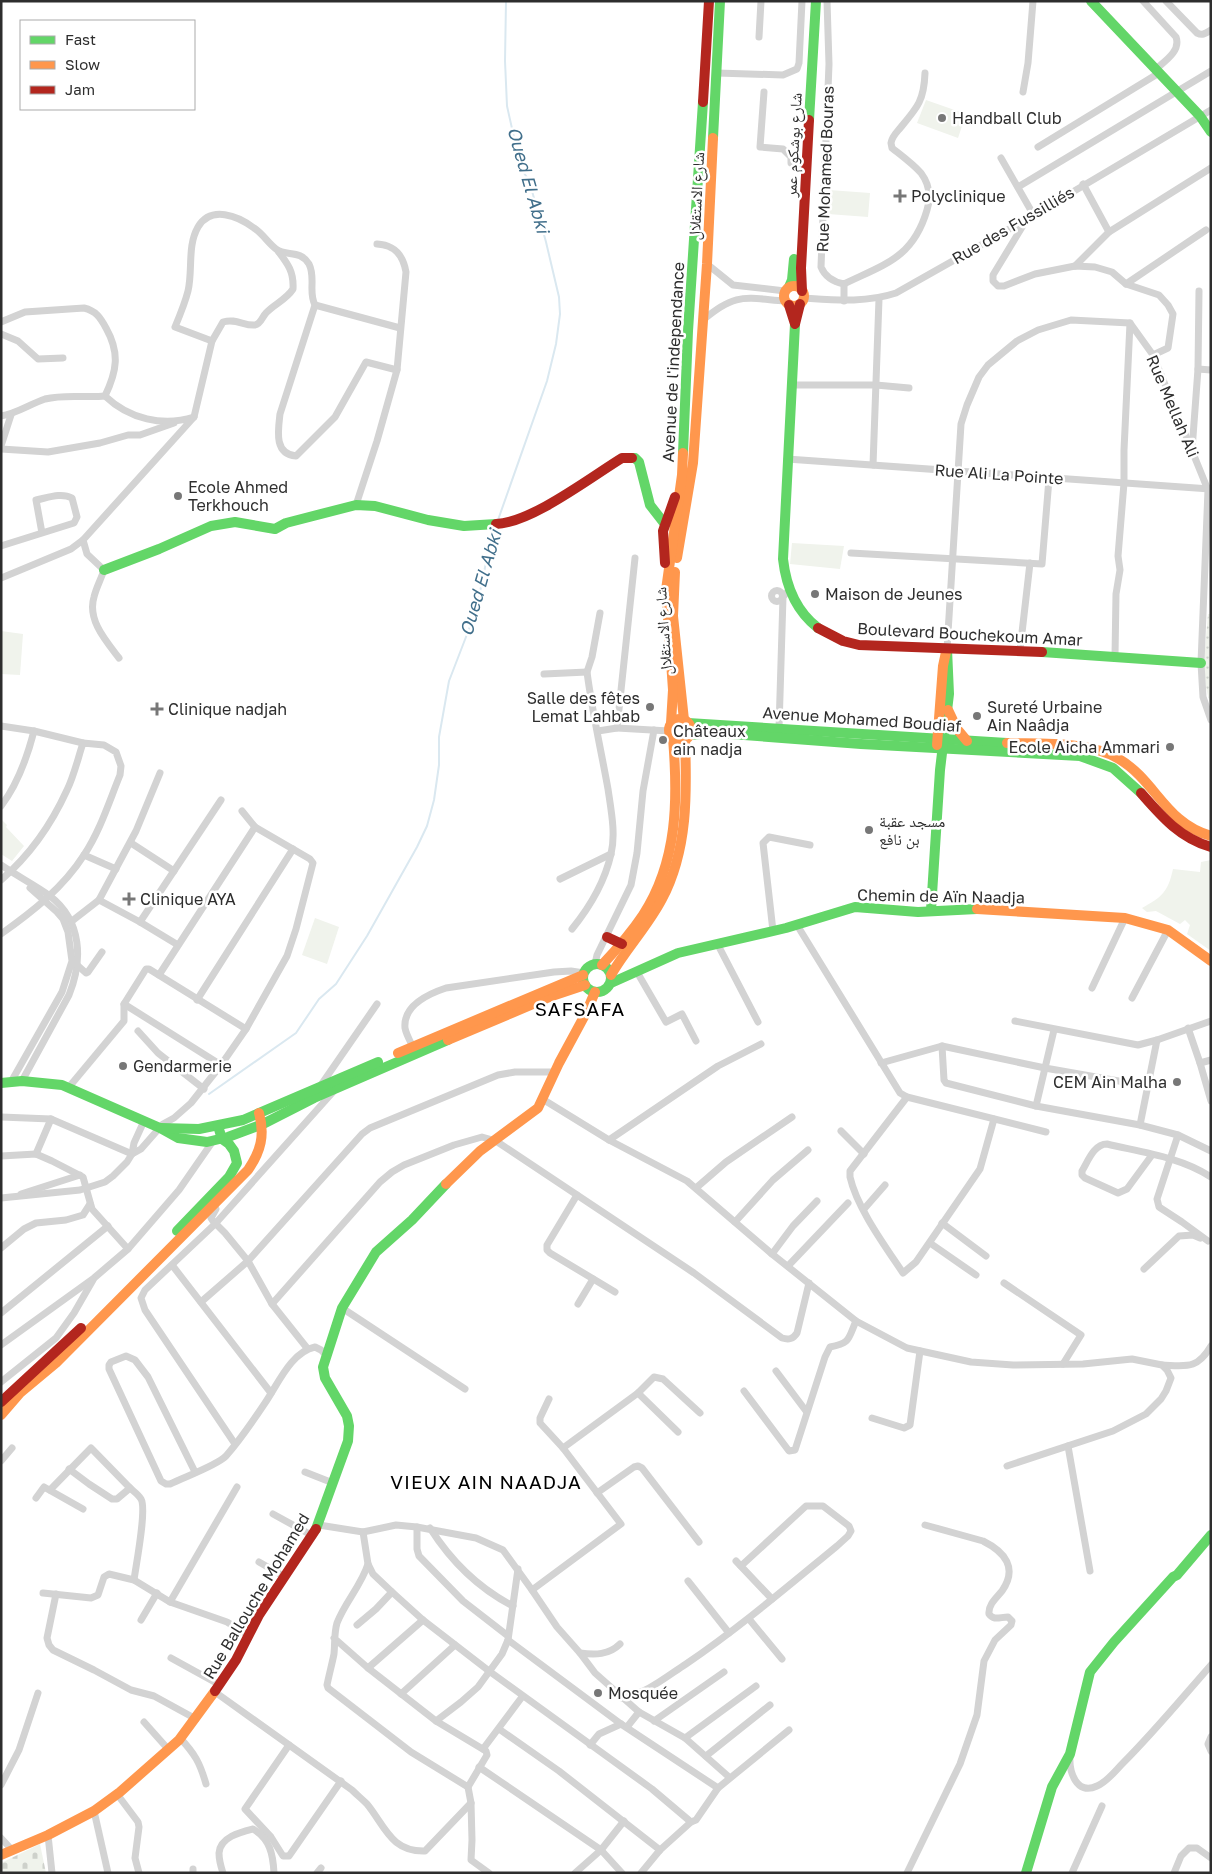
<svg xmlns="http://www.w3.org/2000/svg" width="1212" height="1874" viewBox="0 0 1212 1874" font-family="'Golos Text','Noto Naskh Arabic',sans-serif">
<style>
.grass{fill:url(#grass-dots)}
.cemetery{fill:url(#cemetery-stones)}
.green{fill:#f0f3ec}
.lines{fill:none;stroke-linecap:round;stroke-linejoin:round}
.stream{stroke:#dae8f0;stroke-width:2}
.street{stroke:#d3d3d3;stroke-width:7}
.fast{stroke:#63d668;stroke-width:10}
.slow{stroke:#ff974d;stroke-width:10}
.jam{stroke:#b3261e;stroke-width:10}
.poi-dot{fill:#777;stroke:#fff;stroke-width:2}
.labels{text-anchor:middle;stroke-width:5;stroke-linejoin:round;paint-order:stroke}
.poi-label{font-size:16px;fill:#2e2e2e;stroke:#fff;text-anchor:start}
.street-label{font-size:16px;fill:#2e2e2e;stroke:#fff}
.water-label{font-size:18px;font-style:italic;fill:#416f8b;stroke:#fff}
.quarter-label{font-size:19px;letter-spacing:1px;fill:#000;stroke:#fff}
</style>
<defs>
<pattern id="grass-dots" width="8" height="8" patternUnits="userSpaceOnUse" patternTransform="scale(1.25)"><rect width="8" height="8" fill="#f0f3ec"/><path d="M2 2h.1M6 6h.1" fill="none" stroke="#ced1cb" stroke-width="1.8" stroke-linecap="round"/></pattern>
<pattern id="cemetery-stones" width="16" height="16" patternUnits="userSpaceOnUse" patternTransform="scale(1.25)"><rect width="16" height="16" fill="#f0f3ec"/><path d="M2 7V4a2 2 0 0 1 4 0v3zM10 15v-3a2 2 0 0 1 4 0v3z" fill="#ced1cb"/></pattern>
</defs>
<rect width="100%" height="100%" fill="#fff"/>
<!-- grass -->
<path class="grass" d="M 1208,614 L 1211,614 L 1211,704 C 1200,679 1206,640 1208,614 Z"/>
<!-- cemetery -->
<polygon class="cemetery" points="40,1844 46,1873 1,1873 1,1863"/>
<!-- green -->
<g class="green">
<polygon points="926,100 966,114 958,138 917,123"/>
<polygon points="829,190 870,193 868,217 828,214"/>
<polygon points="792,543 844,546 840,569 790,564"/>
<polygon points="1,631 23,634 20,675 1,674"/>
<polygon points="2,820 7,825 6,827 24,846 12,861 1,854"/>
<path d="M 1211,860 L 1211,951 L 1187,934 L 1190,925 L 1185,920 L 1180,924 L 1156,911 L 1147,912 L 1142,908 C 1162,897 1168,892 1173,869 L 1200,872 L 1201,862 Z"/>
<polygon points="315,918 339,927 327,964 302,955"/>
</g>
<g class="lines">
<!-- stream -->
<g class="stream">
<polyline points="498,520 547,381 556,344 560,314 559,297 546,242 529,180 521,169 507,106 505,61 506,1"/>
<polyline points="209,1094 296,1033 319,999 336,984 367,936 417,847 427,826 434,800 439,765 439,737 449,681 476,611 488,553 496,527"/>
</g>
<!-- street -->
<g class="street">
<path d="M 827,1 L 829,64 L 821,267 C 825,277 834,282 844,284 C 885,264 913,258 927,210 C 931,197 930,185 921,173 C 913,164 902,156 892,148 L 891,143 C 892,136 897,132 901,127 C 918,107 924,100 925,73"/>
<path d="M 1143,1 L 1176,37 C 1181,51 1165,61 1156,69"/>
<path d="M 1166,1 L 1197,33 C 1203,36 1206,33 1211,30"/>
<polyline points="759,37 761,1"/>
<polyline points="717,73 783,75 797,69 799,63 802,1"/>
<polyline points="764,92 760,147 783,149 791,157 791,163 806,164"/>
<polyline points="1023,92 1028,63 1033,1"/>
<polyline points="1038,147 1159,73"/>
<polyline points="1001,158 1033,214"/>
<polyline points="1083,184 1109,232"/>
<polyline points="1018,187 1211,71"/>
<polyline points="1027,219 993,275 993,281 998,286 1004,286 1035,274 1075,266 1095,267 1112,272 1126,284 1159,295 1168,305 1173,314 1168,348 1153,355"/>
<polyline points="707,264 733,285 785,291"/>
<polyline points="1075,266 1109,232 1211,168"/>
<polyline points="844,284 844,301"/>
<polyline points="1126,284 1206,230"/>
<path d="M 804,298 C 835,300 866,303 896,293 L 1027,219 L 1211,110"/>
<path d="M 703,320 C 736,292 745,298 785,301"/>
<path d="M 1,322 L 25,312 L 84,308 C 96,311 100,317 106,328 C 120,353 117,371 105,396 C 129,419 163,427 194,417 L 83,540 L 87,554 L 104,570 C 101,579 96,588 94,597 C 87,620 106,641 119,658"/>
<polyline points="1,334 18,341 38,359 63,358"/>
<path d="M 212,341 L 175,327 C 180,315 185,303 188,291 C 193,270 187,246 198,227 C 211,205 238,216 254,228 C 263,234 268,243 276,249 C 286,257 300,249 309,264 C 316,278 308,292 315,305"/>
<polyline points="1198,369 1211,370"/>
<path d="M 397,370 L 366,362 L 335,417 L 296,456 C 274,454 278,431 280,414 L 315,305 L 400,328"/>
<polyline points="792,385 876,385 909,388"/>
<path d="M 1,416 C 16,414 30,404 45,399 C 65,394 85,398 105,396"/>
<path d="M 194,417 L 212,341 L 223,322 C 236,318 244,326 255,325 C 261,324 262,317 266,313 C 274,304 286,300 293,289 C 294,272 288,264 278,251"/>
<polyline points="1,446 11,415"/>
<polyline points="1,449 48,452 100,443 128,435 140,435 174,423"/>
<polyline points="1192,450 1198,369 1199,291"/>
<polyline points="787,459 1210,489"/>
<polyline points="873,465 879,299"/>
<path d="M 356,505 L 377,441 L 397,370 L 406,272 C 403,255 395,245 377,244"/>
<path d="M 1,546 L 4,545 L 74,523 L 77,517 L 72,498 C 61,492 47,498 36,500 L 42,533"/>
<polyline points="851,553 1042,564 1049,479"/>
<polyline points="1,578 71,549 83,540"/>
<circle cx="777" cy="596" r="5.5"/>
<polyline points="947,649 961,424 967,405 979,377 988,365 1017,341 1038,330 1071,320 1130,323 1153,355 1208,490 1201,663 1203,697 1211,720"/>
<polyline points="1020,650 1030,563"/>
<polyline points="1115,656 1116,594 1120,570 1118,556 1124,483 1124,450 1130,323"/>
<polyline points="544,674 587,672"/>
<polyline points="1,726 34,731 83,743"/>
<polyline points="617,728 669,731"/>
<polyline points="779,728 783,597 789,590"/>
<polyline points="598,731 617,728 635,558"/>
<path d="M 1,806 C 18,784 27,758 34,731"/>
<polyline points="131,843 174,871"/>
<polyline points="84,855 116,869"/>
<path d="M 1,865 C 17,876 35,885 50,896 C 82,921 83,960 69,995 L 22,1081"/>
<polyline points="560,879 611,854"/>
<path d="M 1,880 C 29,856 52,823 67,790 C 74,776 78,758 83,743 L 104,745 L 116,752 L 121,766 L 120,775 C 109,802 100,831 84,855 C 63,888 32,912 1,934"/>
<polyline points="99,900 136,831 160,773"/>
<polyline points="72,921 99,900 140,922 178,945"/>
<polyline points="140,922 221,800"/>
<polyline points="797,925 900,1093 907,1097 1046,1132"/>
<path d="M 572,929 C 589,908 605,881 611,854 C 616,834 611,810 608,789 C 601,750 592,711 587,672 L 592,657 L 600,613"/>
<polyline points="773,931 763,843 769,837 810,845"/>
<polyline points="718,945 758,1022"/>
<polyline points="76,964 86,973 88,972 102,952"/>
<polyline points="595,964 597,955 631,885 637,853 643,791 654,730"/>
<polyline points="637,972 666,1022 682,1014 696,1041"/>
<polyline points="159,975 255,827"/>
<polyline points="1092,988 1125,918"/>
<polyline points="1132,998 1168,930"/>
<polyline points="197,1000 293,849"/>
<polyline points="124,1004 221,1065"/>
<polyline points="1015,1021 1138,1045 1157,1040 1211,1021"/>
<polyline points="1188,1028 1200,1063 1211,1101"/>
<polyline points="138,1031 158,1053 204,1089"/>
<polyline points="942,1046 944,1080 946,1083 1036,1106 1140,1125 1178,1135 1211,1151"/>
<path d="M 413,1047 C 410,1041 406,1034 405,1028 C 403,1006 428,994 446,988 L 554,972 L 571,971 L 584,973"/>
<polyline points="881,1063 942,1046 1045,1068 1147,1086"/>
<polyline points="1200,1063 1211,1060"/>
<polyline points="11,1082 62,992 72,961 68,932 63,919 57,912 30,888"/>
<polyline points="321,1085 377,1004"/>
<polyline points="69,1087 124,1021 124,1004 146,969 149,969 246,1029"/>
<path d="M 907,1097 L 850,1171 L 850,1177 C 857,1208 885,1246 903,1273 L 916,1262 L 980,1169 L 994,1119"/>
<polyline points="544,1100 609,1140 687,1181 772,1254 856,1321 907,1348 971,1362 1013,1365 1083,1364 1132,1359 1162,1365 1167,1370 1171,1378 1166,1391 1161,1399 1146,1414 1113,1431 1007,1466"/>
<polyline points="1036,1106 1054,1030"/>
<polyline points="1,1117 51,1119 132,1154 141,1149 163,1124 174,1118 191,1103 221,1065 246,1029 287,956 296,929 313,863 310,859 255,827 242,811"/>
<polyline points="1140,1125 1157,1040"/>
<polyline points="841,1131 864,1154"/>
<polyline points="1178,1135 1157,1199 1159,1207 1182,1222 1208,1241"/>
<polyline points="609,1140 718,1066 761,1044"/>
<polyline points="36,1154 51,1119"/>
<path d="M 1152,1155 L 1127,1189 L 1118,1193 L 1085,1178 L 1082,1175 L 1082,1171 C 1088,1161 1094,1144 1107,1144 C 1141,1152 1181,1157 1211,1177"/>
<polyline points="1,1156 36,1154 52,1161 83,1177 92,1209 128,1249"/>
<polyline points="696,1188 726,1162 792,1117"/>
<polyline points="21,1194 80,1175"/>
<polyline points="577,1195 547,1245 547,1250 550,1253 615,1292"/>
<polyline points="1,1198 80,1190 105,1182 113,1176 127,1162 132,1154 134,1143 144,1121"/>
<polyline points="214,1205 216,1209 211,1218 213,1221 225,1233 248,1261 272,1304 307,1348"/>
<polyline points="864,1209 885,1185"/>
<polyline points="735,1222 773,1180 808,1150"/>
<polyline points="942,1223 986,1256"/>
<polyline points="930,1243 976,1275"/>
<polyline points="1,1248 24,1229 36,1223 66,1220 83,1215 90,1204"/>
<polyline points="772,1254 793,1226 817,1201"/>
<polyline points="172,1265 271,1393"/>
<polyline points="788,1266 848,1203"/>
<polyline points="1144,1269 1179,1236 1193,1235 1200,1238"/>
<polyline points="1004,1283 1081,1335 1063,1364"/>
<polyline points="201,1302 248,1261 362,1134 370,1128 498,1075 515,1072 555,1072"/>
<path d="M 272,1304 L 380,1182 L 392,1172 L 404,1165 L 454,1145 L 482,1137 L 496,1141 L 694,1273 L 782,1338 C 789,1340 793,1339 797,1333 L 809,1283"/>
<polyline points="578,1304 593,1279"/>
<polyline points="342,1308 465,1389"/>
<polyline points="1,1313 108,1226"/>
<polyline points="1,1345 94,1278 128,1249 179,1190 213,1141"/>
<path d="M 1162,1365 C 1186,1366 1197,1370 1211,1346"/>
<polyline points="776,1371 806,1411"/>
<polyline points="1,1382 56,1338 74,1313 93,1280"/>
<path d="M 744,1391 L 789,1451 L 795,1450 L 825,1357 L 830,1347 C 851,1343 848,1339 856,1321"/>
<polyline points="638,1393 678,1432"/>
<polyline points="872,1418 904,1428 910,1425 920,1351"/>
<polyline points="235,1444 145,1310 141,1298 145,1290 215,1224 333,1092"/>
<polyline points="1068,1446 1090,1571"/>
<polyline points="563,1448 638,1393 654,1377 663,1379 700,1413"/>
<polyline points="1,1461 12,1448"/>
<path d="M 69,1469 L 89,1484 L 112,1499 L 117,1499 L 130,1488 C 133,1491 138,1494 141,1499 C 147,1509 136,1565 134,1580"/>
<path d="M 195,1472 L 148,1377 L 135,1360 L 126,1356 L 111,1362 L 109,1365 L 109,1369 L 161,1481 L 166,1484 L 170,1484 C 184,1477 216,1466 226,1456 C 240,1440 253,1421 265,1403 C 278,1384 291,1352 315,1347 L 321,1350 L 327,1356"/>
<polyline points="305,1472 333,1483"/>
<polyline points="50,1490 91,1448 130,1488"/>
<polyline points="597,1493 634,1467 638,1466 642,1468 699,1542"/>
<polyline points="36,1498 44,1487 83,1509"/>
<polyline points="273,1514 313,1536"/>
<polyline points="319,1525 363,1532 396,1525 417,1527 476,1538 503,1550 532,1590 621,1524 563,1448 540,1423 540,1418 549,1399"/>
<polyline points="417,1527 417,1549 419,1556 463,1601 508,1636"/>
<path d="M 430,1528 C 451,1561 478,1588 513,1606"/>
<polyline points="363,1532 368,1564 373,1574 392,1592 423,1620 489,1671 652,1789 691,1822"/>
<polyline points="736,1561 772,1599"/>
<polyline points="259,1562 285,1577"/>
<polyline points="688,1581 729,1633"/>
<path d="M 532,1590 L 557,1627 L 580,1653 C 595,1655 609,1655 620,1644"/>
<polyline points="43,1593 91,1598 98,1595 104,1577 109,1574 134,1580 170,1602 227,1622 248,1635"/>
<polyline points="56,1594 47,1638 49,1645 53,1650 94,1670 131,1690 154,1696 196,1719"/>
<polyline points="170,1602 237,1487"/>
<polyline points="749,1619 782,1659"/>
<polyline points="141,1620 157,1593"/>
<polyline points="357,1625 376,1609 392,1592"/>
<path d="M 334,1638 L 368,1668 L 436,1721 L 486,1751 L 487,1755 L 468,1787 L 411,1752 L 328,1688 L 327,1685 C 329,1675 332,1664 334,1654 C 335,1644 334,1633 337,1623 C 345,1602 361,1586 368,1564"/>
<polyline points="508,1640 621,1724 718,1788"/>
<polyline points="580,1653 595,1673 639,1712 685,1738 756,1686"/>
<polyline points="171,1658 220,1685"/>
<polyline points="368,1668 423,1620"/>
<path d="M 215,1692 L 352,1790 C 357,1795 362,1799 367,1804 C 385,1826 391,1852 425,1851 L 471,1803"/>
<polyline points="401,1694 455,1645"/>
<path d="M 622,1698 C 646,1694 666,1677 686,1664 C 739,1628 787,1587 837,1546 L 848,1536 L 851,1531 L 849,1526 L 823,1506 L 806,1506 L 741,1566"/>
<polyline points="436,1721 461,1702 478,1687 502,1654 508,1640 518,1569"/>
<polyline points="654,1721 724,1672"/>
<polyline points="144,1722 168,1749"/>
<polyline points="627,1727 639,1712"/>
<polyline points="499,1729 559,1771 660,1850"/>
<polyline points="1211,1737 1208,1744 1211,1751"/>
<path d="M 180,1738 C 195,1754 200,1763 206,1784"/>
<polyline points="685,1738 729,1777"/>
<polyline points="289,1745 245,1809 271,1837 283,1856 289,1856 341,1781"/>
<polyline points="590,1745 599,1734 621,1724"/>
<polyline points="483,1749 522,1697"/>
<polyline points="706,1756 770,1705"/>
<path d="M 1070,1756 C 1069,1771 1076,1796 1097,1786 C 1107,1782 1115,1771 1123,1763 C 1154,1732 1182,1698 1211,1665"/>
<polyline points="479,1767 601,1850 622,1873"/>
<polyline points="1,1785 19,1750 38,1693"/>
<polyline points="468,1787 471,1803 472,1840 471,1860 489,1873"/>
<polyline points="117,1794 138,1822 139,1827 135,1858 139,1873"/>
<polyline points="94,1811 108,1873"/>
<polyline points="48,1835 52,1873"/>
<polyline points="1,1838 13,1851"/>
<polyline points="193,1869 193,1873"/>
<path d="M 223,1873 C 221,1867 219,1859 219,1853 C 220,1837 241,1832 253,1829 C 270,1839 273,1854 274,1873"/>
<polyline points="317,1873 321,1868"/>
<polyline points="575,1873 601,1850 624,1821"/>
<polyline points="641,1873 660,1850 691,1822 696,1820 718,1788 789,1730"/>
<path d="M 907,1873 L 960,1764 L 977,1715 L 984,1661 L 995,1640 L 1011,1625 L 1012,1621 L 1008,1617 C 1000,1617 994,1621 989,1614 C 988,1605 996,1598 1002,1591 C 1018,1568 1005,1552 983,1541 L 925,1525"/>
<polyline points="1072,1873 1102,1806"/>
<polyline points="1174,1873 1181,1856 1189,1848 1197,1848 1211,1858"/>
</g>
<!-- fast -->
<g class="fast">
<polyline points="1091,1 1200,116 1211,132"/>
<polyline points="809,120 816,1"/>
<polyline points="713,138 720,1"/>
<polyline points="789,287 792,280 794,259"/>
<path d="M 795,324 L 783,559 C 786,586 796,611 818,628"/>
<polyline points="683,453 688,331 703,102"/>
<polyline points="632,458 635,458 639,462 650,505 664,523"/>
<polyline points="104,570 159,549 211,526 235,522 275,529 286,523 356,505 375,506 428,520 464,526 496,524"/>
<polyline points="1042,652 1201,663"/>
<polyline points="688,723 1007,743"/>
<polyline points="688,735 717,733 861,744 1080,756 1113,768 1141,793"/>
<polyline points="931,910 940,770 949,694 947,649"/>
<circle cx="597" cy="978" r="14"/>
<polyline points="611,983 678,953 786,928 855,907 918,912 977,909"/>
<polyline points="1,1083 22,1081 62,1085 160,1128 178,1138 207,1142 228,1137 263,1124 314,1098 448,1040"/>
<polyline points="161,1128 199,1129 243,1120 378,1062"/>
<polyline points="177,1231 229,1177 237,1163 234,1151 229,1144 222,1139 218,1126"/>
<polyline points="316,1529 348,1441 349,1426 347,1416 325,1378 323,1367 342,1308 376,1252 412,1220 446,1184"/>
<polyline points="1026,1873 1052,1787 1070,1754 1090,1672 1114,1642 1173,1577 1177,1575 1211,1535"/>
</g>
<!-- slow -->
<g class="slow">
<circle cx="794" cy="296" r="10"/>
<polyline points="677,558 693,463 707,264 713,138"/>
<polyline points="675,572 673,616 684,720"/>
<polyline points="948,710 957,729 967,741"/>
<circle cx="680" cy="730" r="11"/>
<polyline points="671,723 673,690 666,590 682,475 683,453"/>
<path d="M 1007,743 C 1041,744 1090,741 1119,759 C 1156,781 1165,823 1211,836"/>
<polyline points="937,745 943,666 946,652"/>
<polyline points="977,909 1125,918 1168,930 1211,961"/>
<path d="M 602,965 C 617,949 631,933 643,915 C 678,861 678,799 673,738"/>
<path d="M 611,975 C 626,949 648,926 662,899 C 688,850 687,793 685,739"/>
<polyline points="448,1040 552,996 585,985"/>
<polyline points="398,1053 583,975"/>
<polyline points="446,1184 480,1151 538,1108 559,1063 586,1013 595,992"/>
<path d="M 1,1415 L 20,1393 L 56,1363 L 248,1170 C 261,1151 265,1135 259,1113"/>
<polyline points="1,1855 48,1835 94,1811 120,1792 179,1740 215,1691"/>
</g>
<!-- jam -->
<g class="jam">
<polyline points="703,102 709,1"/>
<polyline points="802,291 801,268 809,120"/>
<polyline points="789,305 795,324 800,304"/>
<path d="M 496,524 C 531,523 591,477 622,458 L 632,458"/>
<polyline points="665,563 663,531 675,497"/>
<polyline points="818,628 843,641 859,645 1042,652"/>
<path d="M 1141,793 C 1162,817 1180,838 1211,847"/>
<polyline points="607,937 622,944"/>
<polyline points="1,1402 81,1328"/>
<polyline points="215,1691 236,1660 259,1615 316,1529"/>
</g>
</g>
<!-- markers -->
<g class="poi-dot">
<circle cx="942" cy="118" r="5"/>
<path d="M897.5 188.5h5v5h5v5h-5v5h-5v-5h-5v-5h5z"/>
<circle cx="178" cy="496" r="5"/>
<circle cx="815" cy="594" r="5"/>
<circle cx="650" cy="707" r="5"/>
<path d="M154.5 701.5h5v5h5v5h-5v5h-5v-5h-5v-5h5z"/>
<circle cx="977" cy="716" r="5"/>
<circle cx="663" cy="740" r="5"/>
<circle cx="1170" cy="747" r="5"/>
<circle cx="869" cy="830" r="5"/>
<path d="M126.5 891.5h5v5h5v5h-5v5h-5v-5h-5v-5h5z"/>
<circle cx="123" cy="1066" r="5"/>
<circle cx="1177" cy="1082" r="5"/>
<circle cx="598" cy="1693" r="5"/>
</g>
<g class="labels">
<!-- poi labels -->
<g class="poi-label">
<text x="952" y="124">Handball Club</text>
<text x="911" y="202">Polyclinique</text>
<text x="188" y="493">Ecole Ahmed<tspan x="188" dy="18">Terkhouch</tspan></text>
<text x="825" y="600">Maison de Jeunes</text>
<text x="640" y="704" text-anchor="end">Salle des fêtes<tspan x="640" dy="18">Lemat Lahbab</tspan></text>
<text x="987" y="713">Sureté Urbaine<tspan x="987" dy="18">Ain Naâdja</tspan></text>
<text x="168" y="715">Clinique nadjah</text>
<text x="673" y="737">Châteaux<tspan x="673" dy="18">ain nadja</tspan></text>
<text x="1160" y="753" text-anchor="end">Ecole Aicha Ammari</text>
<text x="879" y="827">مسجد عقبة<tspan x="879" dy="18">بن نافع</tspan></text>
<text x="140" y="905">Clinique AYA</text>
<text x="133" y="1072">Gendarmerie</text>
<text x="1167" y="1088" text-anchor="end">CEM Ain Malha</text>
<text x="608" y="1699">Mosquée</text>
</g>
<!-- street labels -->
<g class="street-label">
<text transform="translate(793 145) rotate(-87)" y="6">شارع بوشكوم عمر</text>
<text transform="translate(825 169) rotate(-88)" y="6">Rue Mohamed Bouras</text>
<text transform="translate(696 196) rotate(-87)" y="6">شارع الاستقلال</text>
<text transform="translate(1013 225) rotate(-30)" y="6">Rue des Fussilliés</text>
<text transform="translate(673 362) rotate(-87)" y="6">Avenue de l'independance</text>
<text transform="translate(1173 406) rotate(67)" y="6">Rue Mellah Ali</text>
<text transform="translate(999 474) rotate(4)" y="6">Rue Ali La Pointe</text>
<text transform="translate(663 631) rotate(-94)" y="6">شارع الاستقلال</text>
<text transform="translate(970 634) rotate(3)" y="6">Boulevard Bouchekoum Amar</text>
<text transform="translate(862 719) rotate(4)" y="6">Avenue Mohamed Boudiaf</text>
<text transform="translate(941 896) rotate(1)" y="6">Chemin de Aïn Naadja</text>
<text transform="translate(256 1596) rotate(-59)" y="6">Rue Ballouche Mohamed</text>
</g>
<!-- water labels -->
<g class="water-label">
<text transform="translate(528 180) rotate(74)" y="6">Oued El Abki</text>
<text transform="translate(481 583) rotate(-74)" y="6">Oued El Abki</text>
</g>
<!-- quarter labels -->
<g class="quarter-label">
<text x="580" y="1016">SAFSAFA</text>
<text x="486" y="1489">VIEUX AIN NAADJA</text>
</g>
</g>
<!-- border -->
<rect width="1212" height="1874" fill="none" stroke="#2e2e2e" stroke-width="5"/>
<!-- legend -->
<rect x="20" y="20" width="175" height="90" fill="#ffffff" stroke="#ababab"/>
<rect x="30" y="36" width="25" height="8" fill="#63d668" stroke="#ababab"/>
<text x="65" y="45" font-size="15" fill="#2e2e2e">Fast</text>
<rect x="30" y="61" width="25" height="8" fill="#ff974d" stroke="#ababab"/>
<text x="65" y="70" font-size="15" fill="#2e2e2e">Slow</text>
<rect x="30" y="86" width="25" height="8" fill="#b3261e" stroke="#ababab"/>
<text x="65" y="95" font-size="15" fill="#2e2e2e">Jam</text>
</svg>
